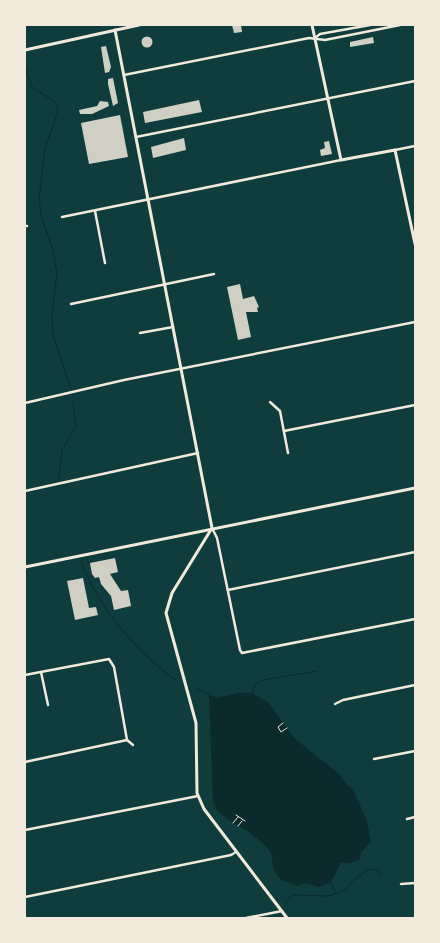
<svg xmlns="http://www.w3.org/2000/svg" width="440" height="943" viewBox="0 0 440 943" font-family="'Asap Condensed',sans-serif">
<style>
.water{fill:#0a2a2b}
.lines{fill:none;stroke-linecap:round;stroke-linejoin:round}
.stream{stroke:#0a2a2b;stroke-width:1}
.building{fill:#cfcfc3}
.path{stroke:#f1e9da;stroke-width:1}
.minor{stroke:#f1e9da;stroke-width:2.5}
.tertiary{stroke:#f1e9da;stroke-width:3}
.secondary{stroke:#f1e9da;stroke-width:3}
</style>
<rect width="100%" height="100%" fill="#0f3d3e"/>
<!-- water -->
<polygon class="water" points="238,693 252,693 268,702 294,738 339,774 348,786 353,789 367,821 371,842 361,852 360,859 350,863 341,863 331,882 319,887 307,883 296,886 280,879 274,871 271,853 266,846 249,832 227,819 216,809 213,801 209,696 210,695 217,698"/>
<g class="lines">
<!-- stream -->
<g class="stream">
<polyline points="25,66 32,87 55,102 58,112 45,148 39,199 42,219 53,249 57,274 52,313 53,335 70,387"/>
<polyline points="59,479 62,450 76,426 73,402"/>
<path d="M 81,562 C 100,610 135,649 175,680"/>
<polyline points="196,689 210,695"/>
<polyline points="252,693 255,684 262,680 317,671"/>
<polyline points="331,882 335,892"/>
<polyline points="286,903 292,895 329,896 345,890 356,878 370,869 377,870 381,877"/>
</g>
</g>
<!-- building -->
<g class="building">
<polygon points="232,25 241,25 242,32 234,33"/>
<circle cx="147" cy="42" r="5.5"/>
<polygon points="373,37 374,43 350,47 350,42"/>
<polygon points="106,46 111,67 109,72 105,73 101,47"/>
<polygon points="113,78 118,103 113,106 108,84 108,79"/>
<polygon points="199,100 202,112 145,123 143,112"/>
<polygon points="100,101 108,102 109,106 92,114 80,114 79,110 97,106"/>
<polygon points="120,115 128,157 89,164 81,123"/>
<polygon points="184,138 186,150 153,158 151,147"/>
<polygon points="329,141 332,154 321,156 320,150 325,148 324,142"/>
<polygon points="240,284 243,299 254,296 259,307 257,308 258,312 246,312 251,337 238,340 227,287"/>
<polygon points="115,558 118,572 110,574 121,591 128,590 131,606 114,610 111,596 101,584 99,577 95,578 92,574 90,563"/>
<polygon points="83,578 89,608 96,607 98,615 75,620 67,581"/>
</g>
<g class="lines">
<!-- path -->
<g class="path">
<polyline points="283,723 278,727 281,732 287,728"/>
<polyline points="236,815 245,821"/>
<polyline points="233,823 238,817"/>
<polyline points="238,826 242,821"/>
</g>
<!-- minor -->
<g class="minor">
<polyline points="315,38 320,34 370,25"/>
<polyline points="124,75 309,38 325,40 400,25"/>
<polyline points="136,137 415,81"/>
<polyline points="395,150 415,146"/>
<polyline points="95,211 105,263"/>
<polyline points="62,217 341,160"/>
<polyline points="25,226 27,226"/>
<polyline points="71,304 214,274"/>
<polyline points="140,333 173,327"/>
<polyline points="270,402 280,411 288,453"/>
<polyline points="25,403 124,380 415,322"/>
<polyline points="284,431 415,405"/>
<polyline points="25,491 198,453"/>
<polyline points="213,530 217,538 240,650 242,653 415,619"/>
<polyline points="228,590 415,552"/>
<polyline points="41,672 48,705"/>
<polyline points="25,675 109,659 114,667 127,740"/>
<polyline points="335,704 343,700 415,685"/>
<polyline points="127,740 133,745"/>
<polyline points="374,759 415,751"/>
<polyline points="25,762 127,740"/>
<polyline points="407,819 415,817"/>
<polyline points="25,830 198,796"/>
<polyline points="401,884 415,883"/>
<polyline points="25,897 231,855 236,852"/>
<polyline points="246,918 282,911"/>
</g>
<!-- tertiary -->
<g class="tertiary">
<polyline points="312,25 341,160 395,150 415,244"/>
<polyline points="115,30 212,528 172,593 166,613 196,723 197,793 204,809 287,918"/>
<polyline points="25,567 415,488"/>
</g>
<!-- secondary -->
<polyline class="secondary" points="25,50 139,25"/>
</g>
<!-- border -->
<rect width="440" height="943" fill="none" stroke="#f1e9da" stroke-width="52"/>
</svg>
